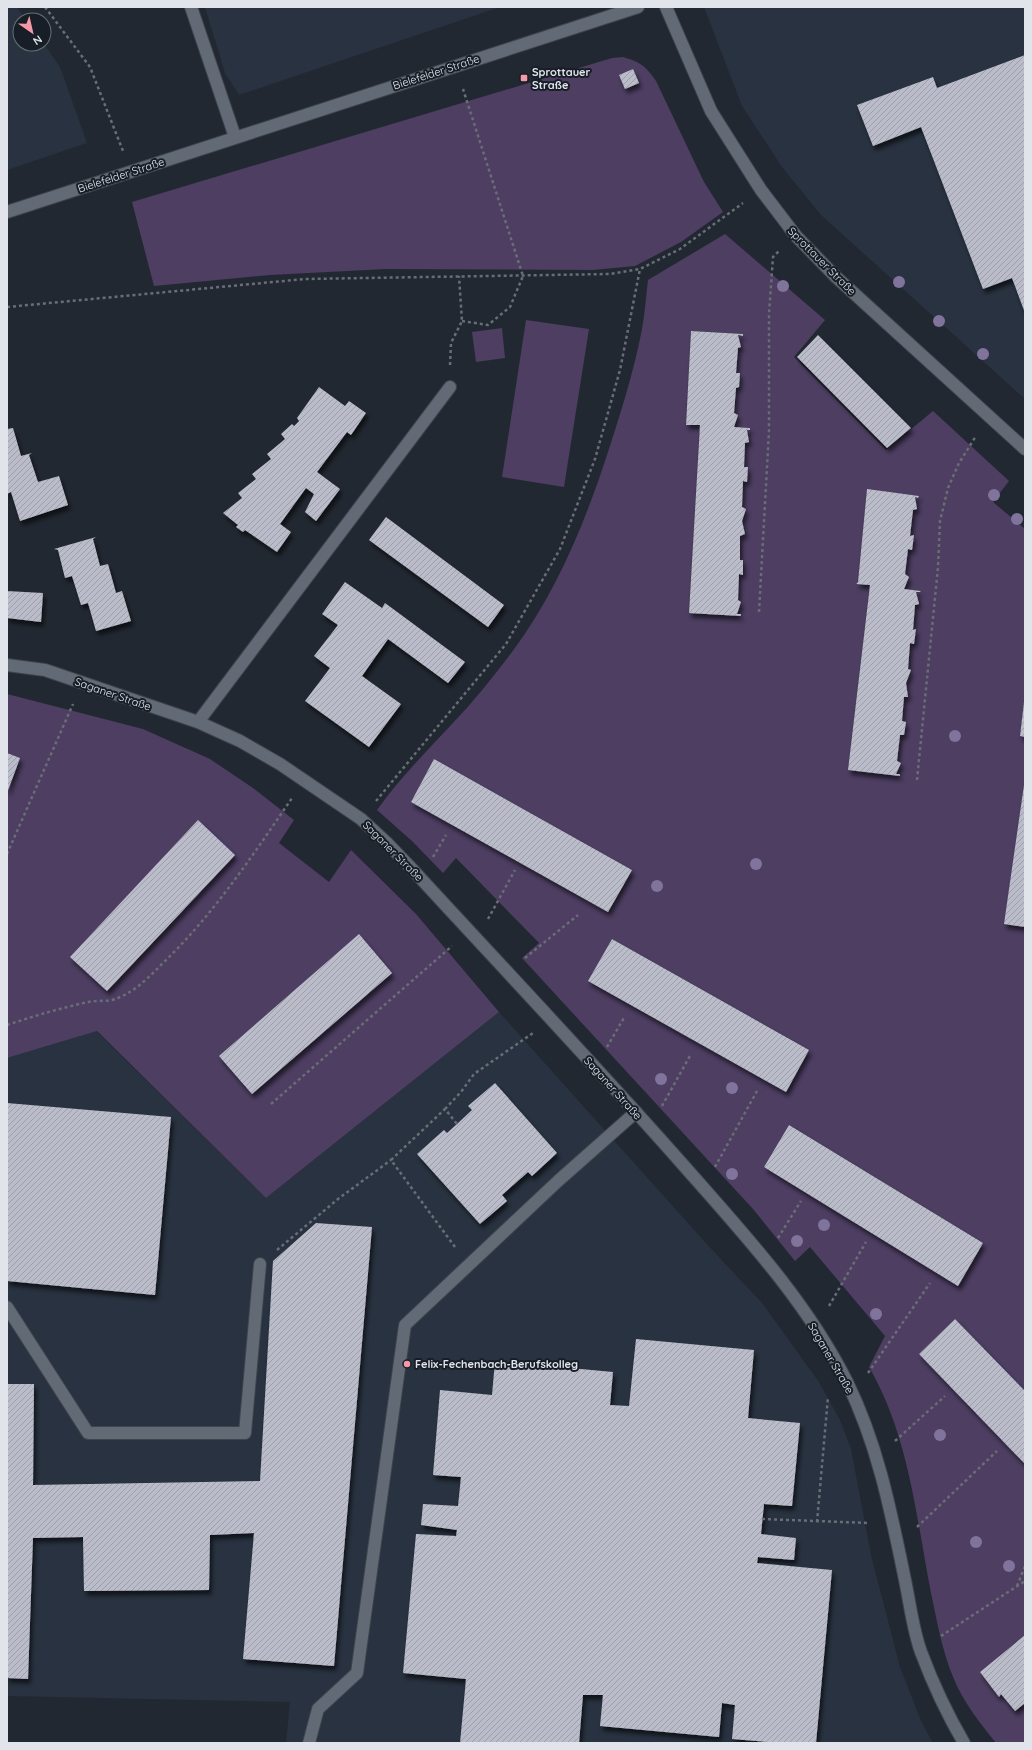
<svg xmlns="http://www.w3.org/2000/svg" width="1032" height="1750" viewBox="0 0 1032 1750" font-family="Quicksand,sans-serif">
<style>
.built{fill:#283240}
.grass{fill:#4d3e62;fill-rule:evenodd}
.building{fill:url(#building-hatch);filter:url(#shadow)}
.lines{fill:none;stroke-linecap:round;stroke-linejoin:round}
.lane-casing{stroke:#3e444b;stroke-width:14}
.street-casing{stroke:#3e444b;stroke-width:14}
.secondary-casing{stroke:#3e444b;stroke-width:14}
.path{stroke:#696e76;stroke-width:2.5;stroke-dasharray:3 3;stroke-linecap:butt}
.lane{stroke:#626a75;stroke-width:12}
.street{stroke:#626a75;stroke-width:12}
.secondary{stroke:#626a75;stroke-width:12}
.tree{fill:#80739c}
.poi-dot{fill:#f49aa6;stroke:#181e27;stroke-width:1.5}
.labels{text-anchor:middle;stroke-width:4;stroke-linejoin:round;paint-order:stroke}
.street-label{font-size:11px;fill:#e1e5eb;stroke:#181e27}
.poi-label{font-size:11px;font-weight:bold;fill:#e1e5eb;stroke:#181e27;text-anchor:start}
</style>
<defs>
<pattern id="building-hatch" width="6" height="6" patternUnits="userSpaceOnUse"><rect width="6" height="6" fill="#babcca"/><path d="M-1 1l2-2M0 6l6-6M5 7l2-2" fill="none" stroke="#9c9ea9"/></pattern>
<filter id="shadow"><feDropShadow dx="2.5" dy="4.5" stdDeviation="2" flood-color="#0009"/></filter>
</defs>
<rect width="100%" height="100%" fill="#222831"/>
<!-- built -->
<g class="built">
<polygon points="7,7 17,7 26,20 20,20 20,44 44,44 60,67 87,143 7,170"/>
<polygon points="205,7 500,7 239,95 225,73"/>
<polygon points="704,7 1025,7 1025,399 821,215 782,167 742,106"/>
<polygon points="499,1012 704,1241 762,1303 819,1382 840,1420 851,1449 871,1555 900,1667 921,1721 933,1743 286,1743 290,1702 7,1696 7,1058 96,1031 266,1198"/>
</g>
<!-- grass -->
<g class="grass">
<path d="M 623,57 C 640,62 646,66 656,81 L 704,182 L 723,212 L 681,242 L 635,266 L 593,270 L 386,269 L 270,275 L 154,286 L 132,202 L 612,58 Z"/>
<path d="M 725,234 L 825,320 L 794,357 L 886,450 L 933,411 L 1009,481 L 993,502 L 1025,529 L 1025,695 L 1020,736 L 1025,737 L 1025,777 L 1018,833 L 1025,927 L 1025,1391 L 955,1319 L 919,1354 L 1025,1464 L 1025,1635 L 980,1672 L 999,1697 L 1001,1694 L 1014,1711 L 1025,1703 L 1025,1743 L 996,1743 C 980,1723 963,1702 953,1677 C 942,1650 937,1621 931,1593 C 916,1516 909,1436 869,1367 L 885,1336 L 810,1247 L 795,1261 L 753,1209 L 522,958 L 539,943 L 456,858 L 443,873 L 413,842 L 377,810 C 399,779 425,753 451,725 C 473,702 493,677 512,652 C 556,593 585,523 608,452 C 621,412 634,371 642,329 C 645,313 646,296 648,280 ZM 691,331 L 743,334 L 742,336 L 738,335 L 741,347 L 738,348 L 736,373 L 740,373 L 736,388 L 734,413 L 738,415 L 734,427 L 750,428 L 750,430 L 747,430 L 749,442 L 745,443 L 744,467 L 748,467 L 747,482 L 743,481 L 742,507 L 746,509 L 742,521 L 745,534 L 740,536 L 740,560 L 743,561 L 743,575 L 739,574 L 738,600 L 741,602 L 737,614 L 741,614 L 741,616 L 689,612 L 700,425 L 686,425 L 686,423 ZM 867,490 L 919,496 L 918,498 L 915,497 L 917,509 L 913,510 L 910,536 L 913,535 L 908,549 L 905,574 L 909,577 L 904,589 L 921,591 L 916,592 L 918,604 L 915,605 L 913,630 L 916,630 L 914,644 L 910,643 L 908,669 L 911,671 L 906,683 L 908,697 L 904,697 L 902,721 L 905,722 L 904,735 L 900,735 L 897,761 L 901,763 L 896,774 L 900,774 L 900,776 L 848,770 L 870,585 L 856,584 L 858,582 ZM 434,760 L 632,870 L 608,912 L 411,802 ZM 612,939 L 809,1050 L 786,1092 L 589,982 ZM 789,1125 L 983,1243 L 958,1285 L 764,1167 Z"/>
<polygon points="526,320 589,329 564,487 502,477"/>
<polygon points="502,328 505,358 476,362 472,332"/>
<polygon points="7,694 143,729 210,759 253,788 294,820 279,843 329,882 351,850 416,914 499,1012 266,1198 97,1031 7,1058"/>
</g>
<!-- building -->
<g class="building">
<polygon points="1025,55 1025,313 1012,278 983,289 921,127 873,146 857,105 933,77 937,88"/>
<polygon points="633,69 639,83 625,89 619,75"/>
<polygon points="691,331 743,334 743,336 738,335 741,347 738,348 736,373 740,373 739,387 736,388 734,413 738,415 734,427 750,428 750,430 747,430 749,442 745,443 744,467 748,467 747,482 743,481 742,507 746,509 742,521 745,534 740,536 740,560 743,560 743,575 739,574 738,600 741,602 737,614 741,614 741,616 689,613 700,425 686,425"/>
<polygon points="818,335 911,428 887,448 797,357"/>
<polygon points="319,387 345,406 349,401 366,413 351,435 347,432 317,472 340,489 316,521 305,512 314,494 306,488 280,524 291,532 277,552 245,530 243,532 236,527 238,525 223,513 242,498 238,493 256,479 252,474 271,459 267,454 285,439 281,434 292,424 294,426 299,421 297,418"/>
<polygon points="13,428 21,456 32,453 29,455 38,482 59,476 68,505 20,521 11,492 7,494 7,429"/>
<polygon points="867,489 919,496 918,498 915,497 917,509 913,510 910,536 914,535 912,550 908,549 905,574 909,577 904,589 921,591 920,592 916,592 919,604 915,605 913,630 916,629 914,644 910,643 908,669 911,670 906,683 908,697 904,697 902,721 906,722 904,735 900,735 897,761 901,763 896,774 900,774 900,776 848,770 870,585 856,584 858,582"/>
<polygon points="386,517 504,605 488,627 369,540"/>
<polygon points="96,537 93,539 100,566 108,564 116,593 122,591 131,621 96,631 88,603 81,605 72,576 65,578 58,550 54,549"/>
<polygon points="345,582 382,608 385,603 465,662 448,683 388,639 362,676 401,704 369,747 305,701 330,668 314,656 338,625 322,614"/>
<polygon points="7,591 43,593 41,622 7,618"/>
<polygon points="1024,702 1025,702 1025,737 1020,736"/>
<polygon points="7,753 20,758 7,793"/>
<polygon points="434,759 632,870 608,912 411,802"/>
<polygon points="1024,785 1025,785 1025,927 1004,924"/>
<polygon points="198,820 235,855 107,991 70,957"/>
<polygon points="359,934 392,973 252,1094 219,1056"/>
<polygon points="612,939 809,1050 786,1092 588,981"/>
<polygon points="495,1083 557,1153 532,1176 528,1172 502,1195 507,1201 480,1224 417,1154 444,1130 447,1133 457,1124 472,1110 468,1106"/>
<polygon points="7,1103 171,1117 155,1295 7,1281"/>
<polygon points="789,1125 983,1243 958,1286 764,1167"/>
<polygon points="316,1223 372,1227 334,1666 243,1659 254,1533 210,1535 209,1590 84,1591 83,1537 33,1538 28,1679 7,1678 7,1384 34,1384 33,1485 260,1481 273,1261"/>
<polygon points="955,1319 1025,1391 1025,1464 919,1354"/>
<polygon points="636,1339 754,1350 748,1418 800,1423 792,1506 764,1504 761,1534 796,1538 794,1560 758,1557 757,1563 832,1570 816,1743 780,1743 732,1739 735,1705 722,1703 719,1737 600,1726 603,1695 583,1695 579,1743 460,1743 466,1679 403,1673 416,1534 456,1536 457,1530 421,1525 423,1504 458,1506 461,1477 433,1475 440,1390 492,1395 495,1361 613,1372 610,1405 629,1406"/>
<polygon points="1025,1635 1025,1703 1015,1711 1001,1694 999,1697 980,1672"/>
</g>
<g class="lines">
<defs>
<g id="lane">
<polyline points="191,7 235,137"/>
<polyline points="198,722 450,387"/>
<polyline points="7,1307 88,1433 245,1433 260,1264"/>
<polyline points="309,1743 318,1709 357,1673 405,1325 558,1181 636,1112"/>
</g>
<g id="street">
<polyline points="666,7 711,111 761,190 796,236 836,277 1025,449"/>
<path d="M 7,665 L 45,670 L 198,722 L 240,741 L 280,764 L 361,819 L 388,844 L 413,870 C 504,969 596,1066 685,1167 C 744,1234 807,1302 847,1382 C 878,1445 891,1512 905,1580 C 910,1604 913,1630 921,1652 C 933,1684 947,1714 964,1743"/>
</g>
<polyline id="secondary" points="7,212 638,7"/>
</defs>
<!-- lane casing -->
<use href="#lane" class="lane-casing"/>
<!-- street casing -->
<use href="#street" class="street-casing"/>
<!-- secondary casing -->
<use href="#secondary" class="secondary-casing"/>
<!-- path -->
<g class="path">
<polyline points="45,7 90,67 123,151"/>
<polyline points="7,307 305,279 610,274 640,269 680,249 743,203"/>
<polyline points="462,321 488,325 510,307 523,276 463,89"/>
<polyline points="450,365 451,343 462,321 459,276"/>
<polyline points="759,612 769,431 769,314 773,257 779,251"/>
<polyline points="917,780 938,567 940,521 948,488 959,463 976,436"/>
<polyline points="376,801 506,644 560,549 595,459 620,370 640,269"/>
<polyline points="7,854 73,704"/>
<polyline points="433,857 446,835"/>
<polyline points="488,919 515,870"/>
<polyline points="525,958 578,915"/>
<path d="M 7,1025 C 34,1016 61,1008 88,1002 C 98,1000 110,1002 118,998 C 137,990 149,977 163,963 C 213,915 253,855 292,798"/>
<polyline points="607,1047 625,1016"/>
<polyline points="271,1104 452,946"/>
<polyline points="662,1106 691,1054"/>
<polyline points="445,1109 461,1092 474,1074 533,1033"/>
<polyline points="715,1167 757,1091"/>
<polyline points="778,1238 801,1201"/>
<polyline points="455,1247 391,1160 445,1109 457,1124"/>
<polyline points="277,1250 338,1199 391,1160"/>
<polyline points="829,1306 866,1242"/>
<polyline points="868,1373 930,1283"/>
<polyline points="895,1441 945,1396"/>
<polyline points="762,1519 869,1523"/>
<polyline points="817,1522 828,1397"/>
<polyline points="917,1527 997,1451"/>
<polyline points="1017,1586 1025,1566"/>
<polyline points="941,1636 1025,1581"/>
</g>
<!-- lane -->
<use href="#lane" class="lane"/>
<!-- street -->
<use href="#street" class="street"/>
<!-- secondary -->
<use href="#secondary" class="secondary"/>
</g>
<!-- trees -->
<g class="tree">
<circle cx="899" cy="282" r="6"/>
<circle cx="783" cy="286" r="6"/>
<circle cx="939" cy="321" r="6"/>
<circle cx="983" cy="354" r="6"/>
<circle cx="994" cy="495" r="6"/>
<circle cx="1017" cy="519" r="6"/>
<circle cx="955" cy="736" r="6"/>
<circle cx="756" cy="864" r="6"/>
<circle cx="657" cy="886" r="6"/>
<circle cx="661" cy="1079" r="6"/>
<circle cx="732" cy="1088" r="6"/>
<circle cx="732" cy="1174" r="6"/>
<circle cx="824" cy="1225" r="6"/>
<circle cx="797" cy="1241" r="6"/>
<circle cx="876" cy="1314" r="6"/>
<circle cx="940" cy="1435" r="6"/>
<circle cx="976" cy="1542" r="6"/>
<circle cx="1009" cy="1566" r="6"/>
</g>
<!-- markers -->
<g class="poi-dot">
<rect x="520" y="74" width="8" height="8" rx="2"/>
<circle cx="407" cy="1364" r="4"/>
</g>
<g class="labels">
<!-- street labels -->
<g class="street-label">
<text transform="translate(436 72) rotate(-18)" y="4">Bielefelder Straße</text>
<text transform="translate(121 175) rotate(-18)" y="4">Bielefelder Straße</text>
<text transform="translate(822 261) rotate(45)" y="4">Sprottauer Straße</text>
<text transform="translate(113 694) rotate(19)" y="4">Saganer Straße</text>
<text transform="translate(393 851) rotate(45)" y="4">Saganer Straße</text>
<text transform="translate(613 1088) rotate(48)" y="4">Saganer Straße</text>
<text transform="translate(831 1358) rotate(60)" y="4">Saganer Straße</text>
</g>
<!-- poi labels -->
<g class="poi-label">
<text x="532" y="76">Sprottauer<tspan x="532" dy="13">Straße</tspan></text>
<text x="415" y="1368">Felix-Fechenbach-Berufskolleg</text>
</g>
</g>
<!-- border -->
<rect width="1032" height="1750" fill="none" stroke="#e1e5eb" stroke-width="16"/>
<!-- north arrow -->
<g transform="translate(32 32) rotate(146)"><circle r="19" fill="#181e27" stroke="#686e75"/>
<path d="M0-3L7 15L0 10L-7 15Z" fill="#f49aa6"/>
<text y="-6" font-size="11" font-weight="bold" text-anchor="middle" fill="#e1e5eb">N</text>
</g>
</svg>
